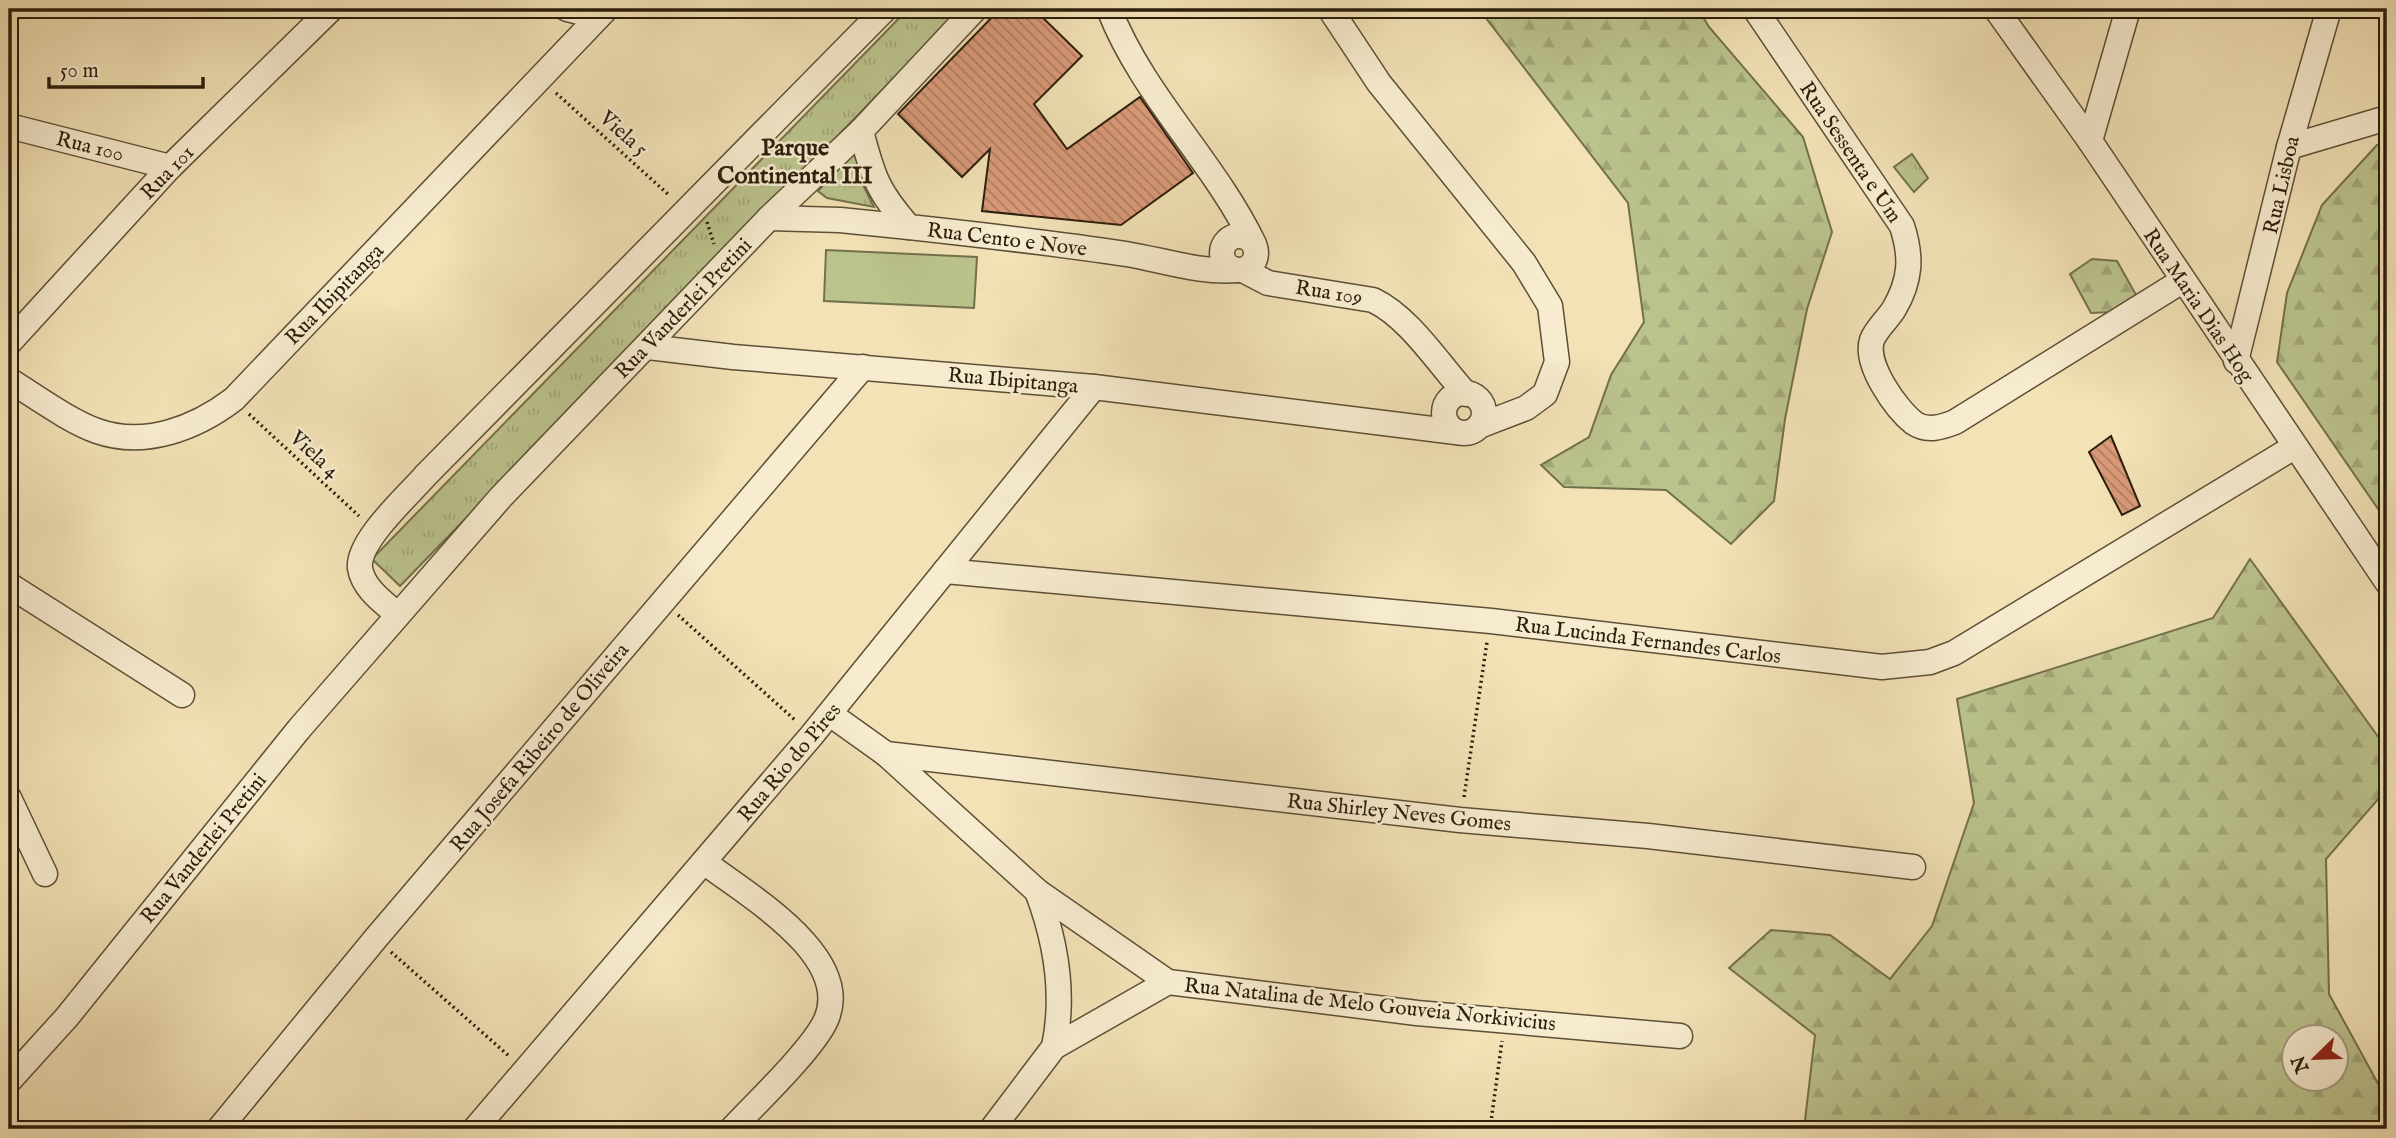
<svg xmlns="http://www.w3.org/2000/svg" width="2396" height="1138" viewBox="0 0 2396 1138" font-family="'IM FELL English',serif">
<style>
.grass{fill:url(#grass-tufts);stroke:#73704c;stroke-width:2}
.forest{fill:url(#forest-firs);stroke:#73704c;stroke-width:2;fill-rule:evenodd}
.garden{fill:#bbc38d;stroke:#73704c;stroke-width:2}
.building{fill:url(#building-back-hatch);stroke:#2b1e0c;stroke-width:2}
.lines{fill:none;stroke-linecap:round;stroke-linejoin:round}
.minor-casing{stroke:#5d4f36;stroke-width:27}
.path{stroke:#2b1e0c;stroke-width:3.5;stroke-dasharray:2 3.5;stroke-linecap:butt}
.minor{stroke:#f7ecd0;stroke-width:24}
.labels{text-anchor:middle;stroke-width:5;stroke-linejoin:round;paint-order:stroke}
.street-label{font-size:21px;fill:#2b1e0c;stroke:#f7ecd0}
.quarter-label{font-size:24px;font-weight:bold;fill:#2b1e0c;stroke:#f7ecd0}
</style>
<defs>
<pattern id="grass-tufts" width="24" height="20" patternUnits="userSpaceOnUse" patternTransform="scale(1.75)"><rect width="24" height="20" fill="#bbc38d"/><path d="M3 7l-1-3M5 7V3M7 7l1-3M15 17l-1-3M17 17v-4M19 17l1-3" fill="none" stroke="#a1a778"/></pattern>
<pattern id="forest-firs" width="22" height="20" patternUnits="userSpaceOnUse" patternTransform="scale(1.75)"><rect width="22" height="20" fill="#bbc38d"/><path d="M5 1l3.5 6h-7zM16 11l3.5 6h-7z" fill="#a1a778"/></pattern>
<pattern id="building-back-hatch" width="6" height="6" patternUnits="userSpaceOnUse" patternTransform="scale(1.75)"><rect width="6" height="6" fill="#da9a79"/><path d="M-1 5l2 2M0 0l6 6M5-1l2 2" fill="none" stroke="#b17d62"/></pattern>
</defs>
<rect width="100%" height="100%" fill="#f2e2b6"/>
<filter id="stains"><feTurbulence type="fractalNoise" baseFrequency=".00286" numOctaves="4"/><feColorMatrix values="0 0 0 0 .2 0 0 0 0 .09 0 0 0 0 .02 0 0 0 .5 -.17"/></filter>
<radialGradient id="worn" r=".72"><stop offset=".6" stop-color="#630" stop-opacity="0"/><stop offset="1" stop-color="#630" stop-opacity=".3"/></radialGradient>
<!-- grass -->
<g class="grass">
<polygon points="908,9 961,9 400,586 372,559"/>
<polygon points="857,148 860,179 874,207 827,198 818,191"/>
<polygon points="1912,154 1928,178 1914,192 1894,167"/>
</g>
<!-- forest -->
<g class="forest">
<polygon points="1479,9 1698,9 1709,27 1803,137 1832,232 1807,309 1785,419 1774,501 1731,544 1666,490 1564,487 1541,465 1589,437 1611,375 1644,322 1628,203"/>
<polygon points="2387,142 2387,522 2277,362 2287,293 2322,205 2377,145"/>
<polygon points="2092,259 2117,261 2136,295 2111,312 2091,313 2070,274"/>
<path d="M 2250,559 L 2387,749 L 2387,789 L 2326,859 L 2329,994 L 2387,1100 L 2387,1121 L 2359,1129 L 1804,1129 L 1815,1035 L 1729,968 L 1771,930 L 1830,935 L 1890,979 L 1932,926 L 1974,803 L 1957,699 L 2213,618 ZM 2294,1036 L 2336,1036 L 2336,1078 L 2294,1078 Z"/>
</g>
<!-- garden -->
<polygon class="garden" points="826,250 977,257 974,308 824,301"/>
<!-- building -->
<g class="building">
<polygon points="1000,9 1034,9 1082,56 1034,104 1067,149 1140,97 1193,173 1121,225 982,211 990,149 962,177 898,114"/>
<polygon points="2111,436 2140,506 2122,515 2089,452"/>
</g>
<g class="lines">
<defs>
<g id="minor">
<polyline points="567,9 598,17"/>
<path d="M 1109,9 C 1143,96 1214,161 1254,244"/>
<polyline points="1330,9 1379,83 1524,263 1550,306 1557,362 1545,394 1526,408 1479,426"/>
<path d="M 1755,9 L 1902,226 C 1912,257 1911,280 1894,309 C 1888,319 1876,329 1872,340 C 1864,364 1896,409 1914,423 C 1927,432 1942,427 1955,422 L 2182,281"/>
<polyline points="1996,9 2090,141 2387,582"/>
<polyline points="9,126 170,167"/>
<path d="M 861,131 C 873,177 878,192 909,227 C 982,235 1054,243 1126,254 C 1163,260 1199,273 1237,270"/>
<polyline points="2090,141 2128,9"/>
<polyline points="2289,147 2387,118"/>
<polyline points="769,218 840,220 909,227"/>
<circle cx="1239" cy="253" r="17"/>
<path d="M 1243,270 L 1268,283 L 1373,300 C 1409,317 1438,363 1466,394"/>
<polyline points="9,343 170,167 331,9"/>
<polyline points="648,347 733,357 1094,387 1456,432"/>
<polyline points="2236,361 2289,147 2329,9"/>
<path d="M 9,380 C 35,396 69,421 97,431 C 145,448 196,428 234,399 L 606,9"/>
<circle cx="1464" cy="413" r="20"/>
<polyline points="945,571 1491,621 1882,667 1930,662 1954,653 2294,447"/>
<polyline points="9,585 182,695"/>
<path d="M 397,614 C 383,602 363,588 360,568 C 357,541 408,496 425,476 L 885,9"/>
<polyline points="830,714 886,754 1037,891 1168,982"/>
<polyline points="886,754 1460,820 1648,836 1913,867"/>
<polyline points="9,798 45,874"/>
<path d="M 704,862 C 747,895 854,956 826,1020 C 813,1049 756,1103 732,1129"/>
<path d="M 1037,891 C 1056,941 1065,994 1054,1047"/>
<polyline points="9,1081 67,1017 299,729 501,497 769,218 861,131 975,9"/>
<polyline points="219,1129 376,938 863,367"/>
<polyline points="475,1129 812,735 1094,387"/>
<polyline points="992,1129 1054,1047 1168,982 1417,1013 1680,1036"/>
</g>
</defs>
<!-- minor casing -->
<use href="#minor" class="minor-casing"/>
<!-- path -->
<g class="path">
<polyline points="556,93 670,196"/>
<polyline points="707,222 714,244"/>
<polyline points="249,414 359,516"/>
<polyline points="678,615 795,720"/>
<polyline points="1464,797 1487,642"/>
<polyline points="391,952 509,1056"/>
<polyline points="1490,1129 1502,1041"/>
</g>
<!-- minor -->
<use href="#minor" class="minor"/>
</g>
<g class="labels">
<!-- street labels -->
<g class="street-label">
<text transform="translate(624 133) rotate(42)" y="7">Viela 5</text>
<text transform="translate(90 146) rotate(14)" y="7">Rua 100</text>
<text transform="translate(1851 152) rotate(56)" y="7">Rua Sessenta e Um</text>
<text transform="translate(167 172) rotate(-46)" y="7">Rua 101</text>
<text transform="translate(2281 185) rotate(-77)" y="7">Rua Lisboa</text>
<text transform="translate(1007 239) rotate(7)" y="7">Rua Cento e Nove</text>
<text transform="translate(1329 292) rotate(9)" y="7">Rua 109</text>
<text transform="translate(334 294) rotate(-46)" y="7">Rua Ibipitanga</text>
<text transform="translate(2199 305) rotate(56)" y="7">Rua Maria Dias Hog</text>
<text transform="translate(683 308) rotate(-46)" y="7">Rua Vanderlei Pretini</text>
<text transform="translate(1013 380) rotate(5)" y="7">Rua Ibipitanga</text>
<text transform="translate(315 454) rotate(43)" y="7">Viela 4</text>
<text transform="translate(1648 640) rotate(7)" y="7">Rua Lucinda Fernandes Carlos</text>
<text transform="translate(539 747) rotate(-50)" y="7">Rua Josefa Ribeiro de Oliveira</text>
<text transform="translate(789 762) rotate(-50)" y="7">Rua Rio do Pires</text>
<text transform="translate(1399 812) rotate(6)" y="7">Rua Shirley Neves Gomes</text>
<text transform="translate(203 848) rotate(-51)" y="7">Rua Vanderlei Pretini</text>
<text transform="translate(1370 1004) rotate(6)" y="7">Rua Natalina de Melo Gouveia Norkivicius</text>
</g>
<!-- quarter labels -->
<g class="quarter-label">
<text x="795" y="155">Parque<tspan x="795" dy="28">Continental III</tspan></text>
</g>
</g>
<!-- margin -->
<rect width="2396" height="1138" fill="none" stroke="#f2e2b6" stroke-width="35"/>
<rect x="10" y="10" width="2375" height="1117" fill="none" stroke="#2b1e0c" stroke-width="3.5"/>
<rect x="18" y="18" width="2361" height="1103" fill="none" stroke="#2b1e0c" stroke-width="2"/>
<!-- north arrow -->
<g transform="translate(2315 1058) rotate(247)"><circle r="33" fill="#f7ecd0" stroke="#a59a82" stroke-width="2"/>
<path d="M0-5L12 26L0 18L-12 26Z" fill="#8f2418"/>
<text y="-10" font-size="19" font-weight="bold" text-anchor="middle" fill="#2b1e0c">N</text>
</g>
<!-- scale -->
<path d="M49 77v10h154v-10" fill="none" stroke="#2b1e0c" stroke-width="3.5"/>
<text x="60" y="77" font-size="21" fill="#2b1e0c" stroke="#f7ecd0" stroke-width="5" paint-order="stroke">50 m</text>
<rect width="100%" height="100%" filter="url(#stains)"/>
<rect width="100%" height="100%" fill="url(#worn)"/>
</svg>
